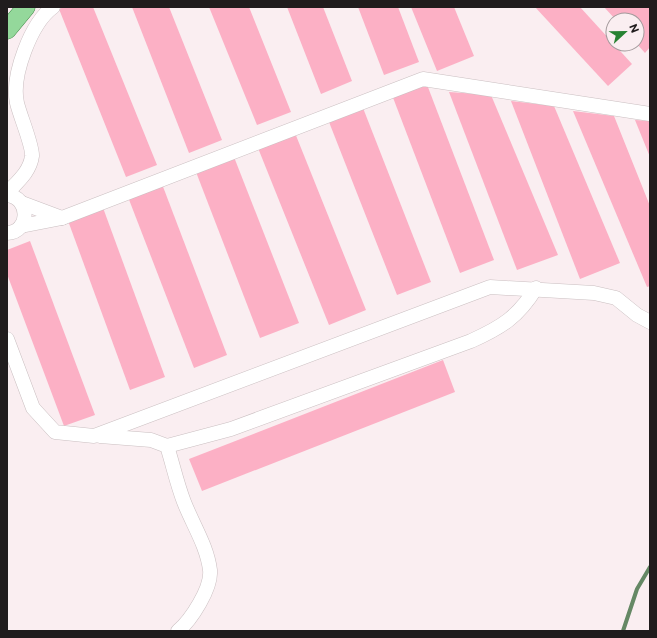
<svg xmlns="http://www.w3.org/2000/svg" width="657" height="638" viewBox="0 0 657 638" font-family="Commissioner,sans-serif">
<style>
.lines{fill:none;stroke-linecap:round;stroke-linejoin:round}
.stream{stroke:#658865;stroke-width:4}
.building{fill:#fcb0c5}
.minor-casing{stroke:#cabfc1;stroke-width:15}
.major-casing{stroke:#3d8543;stroke-width:19}
.minor{stroke:#fff;stroke-width:14}
.major{stroke:#94d89b;stroke-width:18}
</style>
<rect width="100%" height="100%" fill="#faeef1"/>
<g class="lines">
<!-- stream -->
<polyline class="stream" points="623,631 637,589 650,567"/>
</g>
<!-- building -->
<g class="building">
<polygon points="64,7 93,7 157,165 126,177 59,9"/>
<polygon points="132,7 169,7 222,140 189,153"/>
<polygon points="209,7 249,7 291,112 257,125"/>
<polygon points="287,7 323,7 352,81 321,94"/>
<polygon points="358,7 398,7 419,62 384,75"/>
<polygon points="411,7 454,7 474,56 437,71"/>
<polygon points="535,7 580,7 632,64 608,86"/>
<polygon points="604,7 650,7 650,47 645,53 637,44 637,20 616,20"/>
<polygon points="426,82 494,260 460,273 392,95"/>
<polygon points="449,92 491,95 558,255 517,270"/>
<polygon points="511,101 554,106 620,263 580,279"/>
<polygon points="363,108 431,282 397,295 329,122"/>
<polygon points="573,111 614,116 650,206 650,286 647,287"/>
<polygon points="635,120 650,121 650,157"/>
<polygon points="295,133 366,310 329,325 258,148"/>
<polygon points="234,157 299,323 260,338 196,172"/>
<polygon points="162,184 227,355 194,368 128,197"/>
<polygon points="102,205 165,377 130,390 67,218"/>
<polygon points="30,241 95,415 64,426 7,274 7,250"/>
<polygon points="443,360 455,392 202,491 189,459"/>
</g>
<g class="lines">
<defs>
<g id="minor">
<path d="M 7,193 C 17,182 30,172 32,156 C 33,146 20,116 17,103 C 11,76 31,23 53,7"/>
<path d="M 7,195 C 30,197 31,232 7,233"/>
<polyline points="22,203 62,218"/>
<polyline points="21,226 62,218 423,79 650,114"/>
<polyline points="7,339 33,408 55,432 94,436 490,287 594,293 616,298 637,315 650,322"/>
<path d="M 100,436 L 151,440 L 167,446 C 173,465 177,484 184,502 C 193,525 207,546 210,570 C 212,588 191,620 178,631"/>
<path d="M 167,446 L 231,429 L 471,341 C 502,327 518,317 536,288"/>
</g>
<polyline id="major" points="7,30 26,7"/>
</defs>
<!-- minor casing -->
<use href="#minor" class="minor-casing"/>
<!-- major casing -->
<use href="#major" class="major-casing"/>
<!-- minor -->
<use href="#minor" class="minor"/>
<!-- major -->
<use href="#major" class="major"/>
</g>
<!-- border -->
<rect width="657" height="638" fill="none" stroke="#201c1d" stroke-width="16"/>
<!-- north arrow -->
<g transform="translate(625 32) rotate(68)"><circle r="19" fill="#faeef1" stroke="#a39a9c"/>
<path d="M0-3L7 15L0 10L-7 15Z" fill="#278232"/>
<text y="-6" font-size="11" font-weight="bold" text-anchor="middle" fill="#201c1d">N</text>
</g>
</svg>
